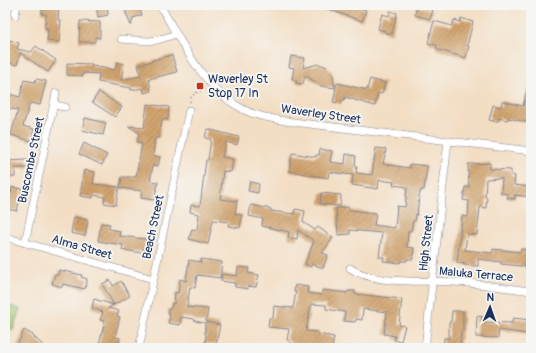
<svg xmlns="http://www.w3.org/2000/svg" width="536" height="353" viewBox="0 0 536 353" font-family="Pangolin,sans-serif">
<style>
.green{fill:url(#green-dots);stroke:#5d7864}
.building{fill:url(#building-hatch)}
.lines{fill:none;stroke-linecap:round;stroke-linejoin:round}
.street-casing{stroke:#878691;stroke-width:8}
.path{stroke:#878691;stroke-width:1.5;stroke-dasharray:1 3;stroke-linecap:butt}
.street{stroke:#fff;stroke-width:7}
.poi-dot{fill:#c8321e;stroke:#f6f6f2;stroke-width:1.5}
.labels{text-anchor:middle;stroke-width:3.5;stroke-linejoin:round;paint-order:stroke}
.poi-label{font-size:12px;fill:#1b2f5e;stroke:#f6f6f2;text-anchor:start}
.street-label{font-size:12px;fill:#1b2f5e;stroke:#f6f6f2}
</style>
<defs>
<pattern id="green-dots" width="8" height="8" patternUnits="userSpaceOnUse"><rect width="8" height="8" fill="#9fc16a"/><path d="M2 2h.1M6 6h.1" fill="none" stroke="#819d5a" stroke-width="1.8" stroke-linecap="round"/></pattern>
<pattern id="building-hatch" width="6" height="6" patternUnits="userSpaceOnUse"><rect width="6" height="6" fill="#d0a26c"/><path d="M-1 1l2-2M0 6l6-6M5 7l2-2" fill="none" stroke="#a8845c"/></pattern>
</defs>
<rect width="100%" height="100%" fill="#f6f6f2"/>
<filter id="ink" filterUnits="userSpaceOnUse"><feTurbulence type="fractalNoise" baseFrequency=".025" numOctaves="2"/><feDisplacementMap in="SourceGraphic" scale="8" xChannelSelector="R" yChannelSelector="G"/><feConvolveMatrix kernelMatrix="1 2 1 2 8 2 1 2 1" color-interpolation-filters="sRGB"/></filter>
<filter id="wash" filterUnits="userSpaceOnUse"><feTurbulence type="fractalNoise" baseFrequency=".012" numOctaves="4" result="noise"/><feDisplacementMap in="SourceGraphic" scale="16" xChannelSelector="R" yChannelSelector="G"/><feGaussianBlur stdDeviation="0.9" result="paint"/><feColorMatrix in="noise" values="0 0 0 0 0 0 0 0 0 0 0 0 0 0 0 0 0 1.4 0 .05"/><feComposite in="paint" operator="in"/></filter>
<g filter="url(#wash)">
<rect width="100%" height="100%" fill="#f3dec4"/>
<!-- green -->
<polygon class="green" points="5,304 20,309 13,330 5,327"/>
<g id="blocks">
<!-- building -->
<g class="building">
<polygon points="42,5 59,5 58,20 61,20 59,42 47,41 48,29 45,28 46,14 42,14"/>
<polygon points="96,5 107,5 108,15 98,17"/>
<polygon points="123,5 138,5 142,15 133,18 131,26"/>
<polygon points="318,5 363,5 362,9 366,10 362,21 318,6"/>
<polygon points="417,6 433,10 430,19 415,15"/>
<polygon points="390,11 397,13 392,34 385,33 385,31 378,29 382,14 389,16"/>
<polygon points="461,18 473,22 467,46 469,46 466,58 436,49 437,45 428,43 434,21 452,26 454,20 460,22"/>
<polygon points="80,21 100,22 100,38 95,37 95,42 79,42"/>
<polygon points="10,40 19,43 17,49 31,52 36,46 56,60 48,72 20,53 17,65 5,62 5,43 9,44"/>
<polygon points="172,55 177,72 149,79 151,91 144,93 143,88 131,90 131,88 98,82 99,74 83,73 83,76 67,75 67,63 92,64 92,66 115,70 117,62 124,64 121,80 141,76 138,65 153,61 153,60"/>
<polygon points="291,56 305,58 303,68 318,64 322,65 327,67 332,72 333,76 335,88 321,86 305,75 303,84 296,83 296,80 292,79 294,68 289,67"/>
<polygon points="36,79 46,81 40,105 30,103 23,126 34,129 31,141 11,135 18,110 5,108 5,93 20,97 24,80 35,82"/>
<polygon points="370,79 385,83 382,94 378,93 375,106 345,97 344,100 342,100 341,104 333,102 337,83 367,90"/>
<polygon points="528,86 531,87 531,123 508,118 507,120 499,118 497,122 489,120 493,105 501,107 502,101 523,106"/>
<polygon points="99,92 122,107 115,117 92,102"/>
<polygon points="147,104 169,107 168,120 162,119 159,138 155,138 153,156 160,157 158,166 153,165 150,181 158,182 154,200 141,198 142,191 120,188 122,177 136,177 142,143 137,142 139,133 128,126 144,128"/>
<polygon points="85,118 106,123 103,135 82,130"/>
<polygon points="207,129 239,137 237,145 226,142 222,157 233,159 231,172 223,171 220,199 237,201 235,214 242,215 240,228 228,226 229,222 213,220 208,244 189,239 192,229 197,230 199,214 190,212 191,205 200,206 206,160 208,160 211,139 205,138"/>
<polygon points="84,143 107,155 102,165 79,154"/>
<polygon points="376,148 386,149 383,164 410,168 410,164 427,166 424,190 421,190 419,196 417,215 416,214 415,221 413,221 411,231 408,231 407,247 414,248 413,259 407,259 407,261 402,261 399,263 383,261 384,257 379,257 382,233 350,230 350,234 338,235 336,208 348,207 349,210 376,213 374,225 395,228 397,206 405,207 407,187 393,185 394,182 379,180 378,189 352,185 353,175 329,172 328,178 289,171 292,153 316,157 316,155 319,155 320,149 332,151 330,162 345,164 346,154 356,156 355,166 357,166 356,173 372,175"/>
<polygon points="28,160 28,168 15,168 15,177 6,177 5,161"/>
<polygon points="490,163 490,169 511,170 511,175 515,176 514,185 531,187 531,197 515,195 515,199 507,198 508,194 501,193 502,178 486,179 485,197 487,197 486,208 480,207 477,235 467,234 465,250 492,253 493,249 520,252 521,249 531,250 531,267 501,264 501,262 478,259 478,266 464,265 464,262 463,264 457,263 462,216 468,217 469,201 463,200 465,187 469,188 468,164"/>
<polygon points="84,170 95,172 93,184 119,187 116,205 104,203 105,197 93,195 93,198 80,196"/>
<polygon points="250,182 259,184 258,193 248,191"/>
<polygon points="12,187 22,189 17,211 6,209 7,205 5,205 5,191 11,193"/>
<polygon points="321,193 341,195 340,206 320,204"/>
<polygon points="251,205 271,209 271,211 294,214 295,209 305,211 303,222 315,230 318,227 333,238 322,253 328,255 323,268 312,264 311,267 305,264 314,241 298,230 297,239 288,238 289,232 262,226 263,219 249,216"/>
<polygon points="74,217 88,220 85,236 71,233"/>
<polygon points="101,223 110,224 109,229 120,231 119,236 146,239 144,253 122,250 123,245 98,241"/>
<polygon points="201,259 222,262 220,278 197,275 195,288 190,287 187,307 208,309 206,322 220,325 216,345 205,343 206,336 205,333 205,323 195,321 194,319 181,317 180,325 168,323 170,316 168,313 168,310 171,308 172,303 174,304 175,292 178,293 180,279 186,281 189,260 201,262"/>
<polygon points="238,267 249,268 248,273 259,275 256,287 248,286 248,289 235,287 235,283 221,281 222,274 237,276"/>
<polygon points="59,270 82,275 81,277 87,279 85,289 63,284 62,287 52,284 55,274 58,275"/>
<polygon points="110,280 113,286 121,281 130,296 108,308 119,311 117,316 120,317 115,337 120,338 118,346 115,345 114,348 98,348 105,321 100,320 103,312 92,308 94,299 114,305 102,284"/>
<polygon points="295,285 308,287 307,293 322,295 322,290 347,293 348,291 355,291 355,294 402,299 399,325 405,326 401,341 394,340 395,336 384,334 387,312 363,309 362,320 356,319 355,322 344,321 345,312 326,309 326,305 311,304 306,331 318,332 318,334 334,337 332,348 310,348 310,347 290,343 290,341 287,340 289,329 268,327 269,318 273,318 274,306 293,308 296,292 294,292"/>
<polygon points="452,311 463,311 463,331 461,331 460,348 443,348 444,338 449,338 449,322 451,322"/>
<polygon points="477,316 484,317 484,322 512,323 513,318 530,320 528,334 499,330 498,338 476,337"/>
<polygon points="24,330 33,335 33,336 46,348 16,348"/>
</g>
</g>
</g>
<g filter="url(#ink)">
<use href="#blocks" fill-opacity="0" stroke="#878691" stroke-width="1"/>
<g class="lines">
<defs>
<g id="street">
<path d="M 160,5 C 180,40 204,89 241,108 C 254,116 270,118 285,121 L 531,151"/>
<polyline points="15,15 17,5"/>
<polyline points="121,39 148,41 158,40 176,34"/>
<polyline points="54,105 65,107"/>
<polyline points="5,237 153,279"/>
<polyline points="25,243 56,93"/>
<path d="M 350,268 C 373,285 424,280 452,282 C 478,283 505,288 531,291"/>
<polyline points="139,348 189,110"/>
<polyline points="425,348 448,141"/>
</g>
</defs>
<!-- street casing -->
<use href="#street" class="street-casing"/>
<!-- path -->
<path class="path" d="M 190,102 C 190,94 198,92 205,89"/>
<!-- street -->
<use href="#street" class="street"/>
</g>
</g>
<!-- markers -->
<rect class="poi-dot" x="196" y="82" width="8" height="8" rx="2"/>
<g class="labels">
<!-- poi labels -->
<g class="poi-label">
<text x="208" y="83">Waverley St<tspan x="208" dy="14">Stop 17 In</tspan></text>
</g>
<!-- street labels -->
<g class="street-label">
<text transform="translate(321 114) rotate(8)" y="4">Waverley Street</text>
<text transform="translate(31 160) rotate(-78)" y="4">Buscombe Street</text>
<text transform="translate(153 227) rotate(-78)" y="4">Beach Street</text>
<text transform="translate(426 243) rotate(-84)" y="4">High Street</text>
<text transform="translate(82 247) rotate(16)" y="4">Alma Street</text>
<text transform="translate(476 274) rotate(5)" y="4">Maluka Terrace</text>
</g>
</g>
<!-- margin -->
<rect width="536" height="353" fill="none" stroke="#f6f6f2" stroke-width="20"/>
<!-- north arrow -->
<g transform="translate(490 307) rotate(2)" stroke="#f6f6f2" stroke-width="3" paint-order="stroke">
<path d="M0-3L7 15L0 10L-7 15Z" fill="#1b2f5e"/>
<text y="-6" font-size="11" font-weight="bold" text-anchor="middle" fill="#1b2f5e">N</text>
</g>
</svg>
